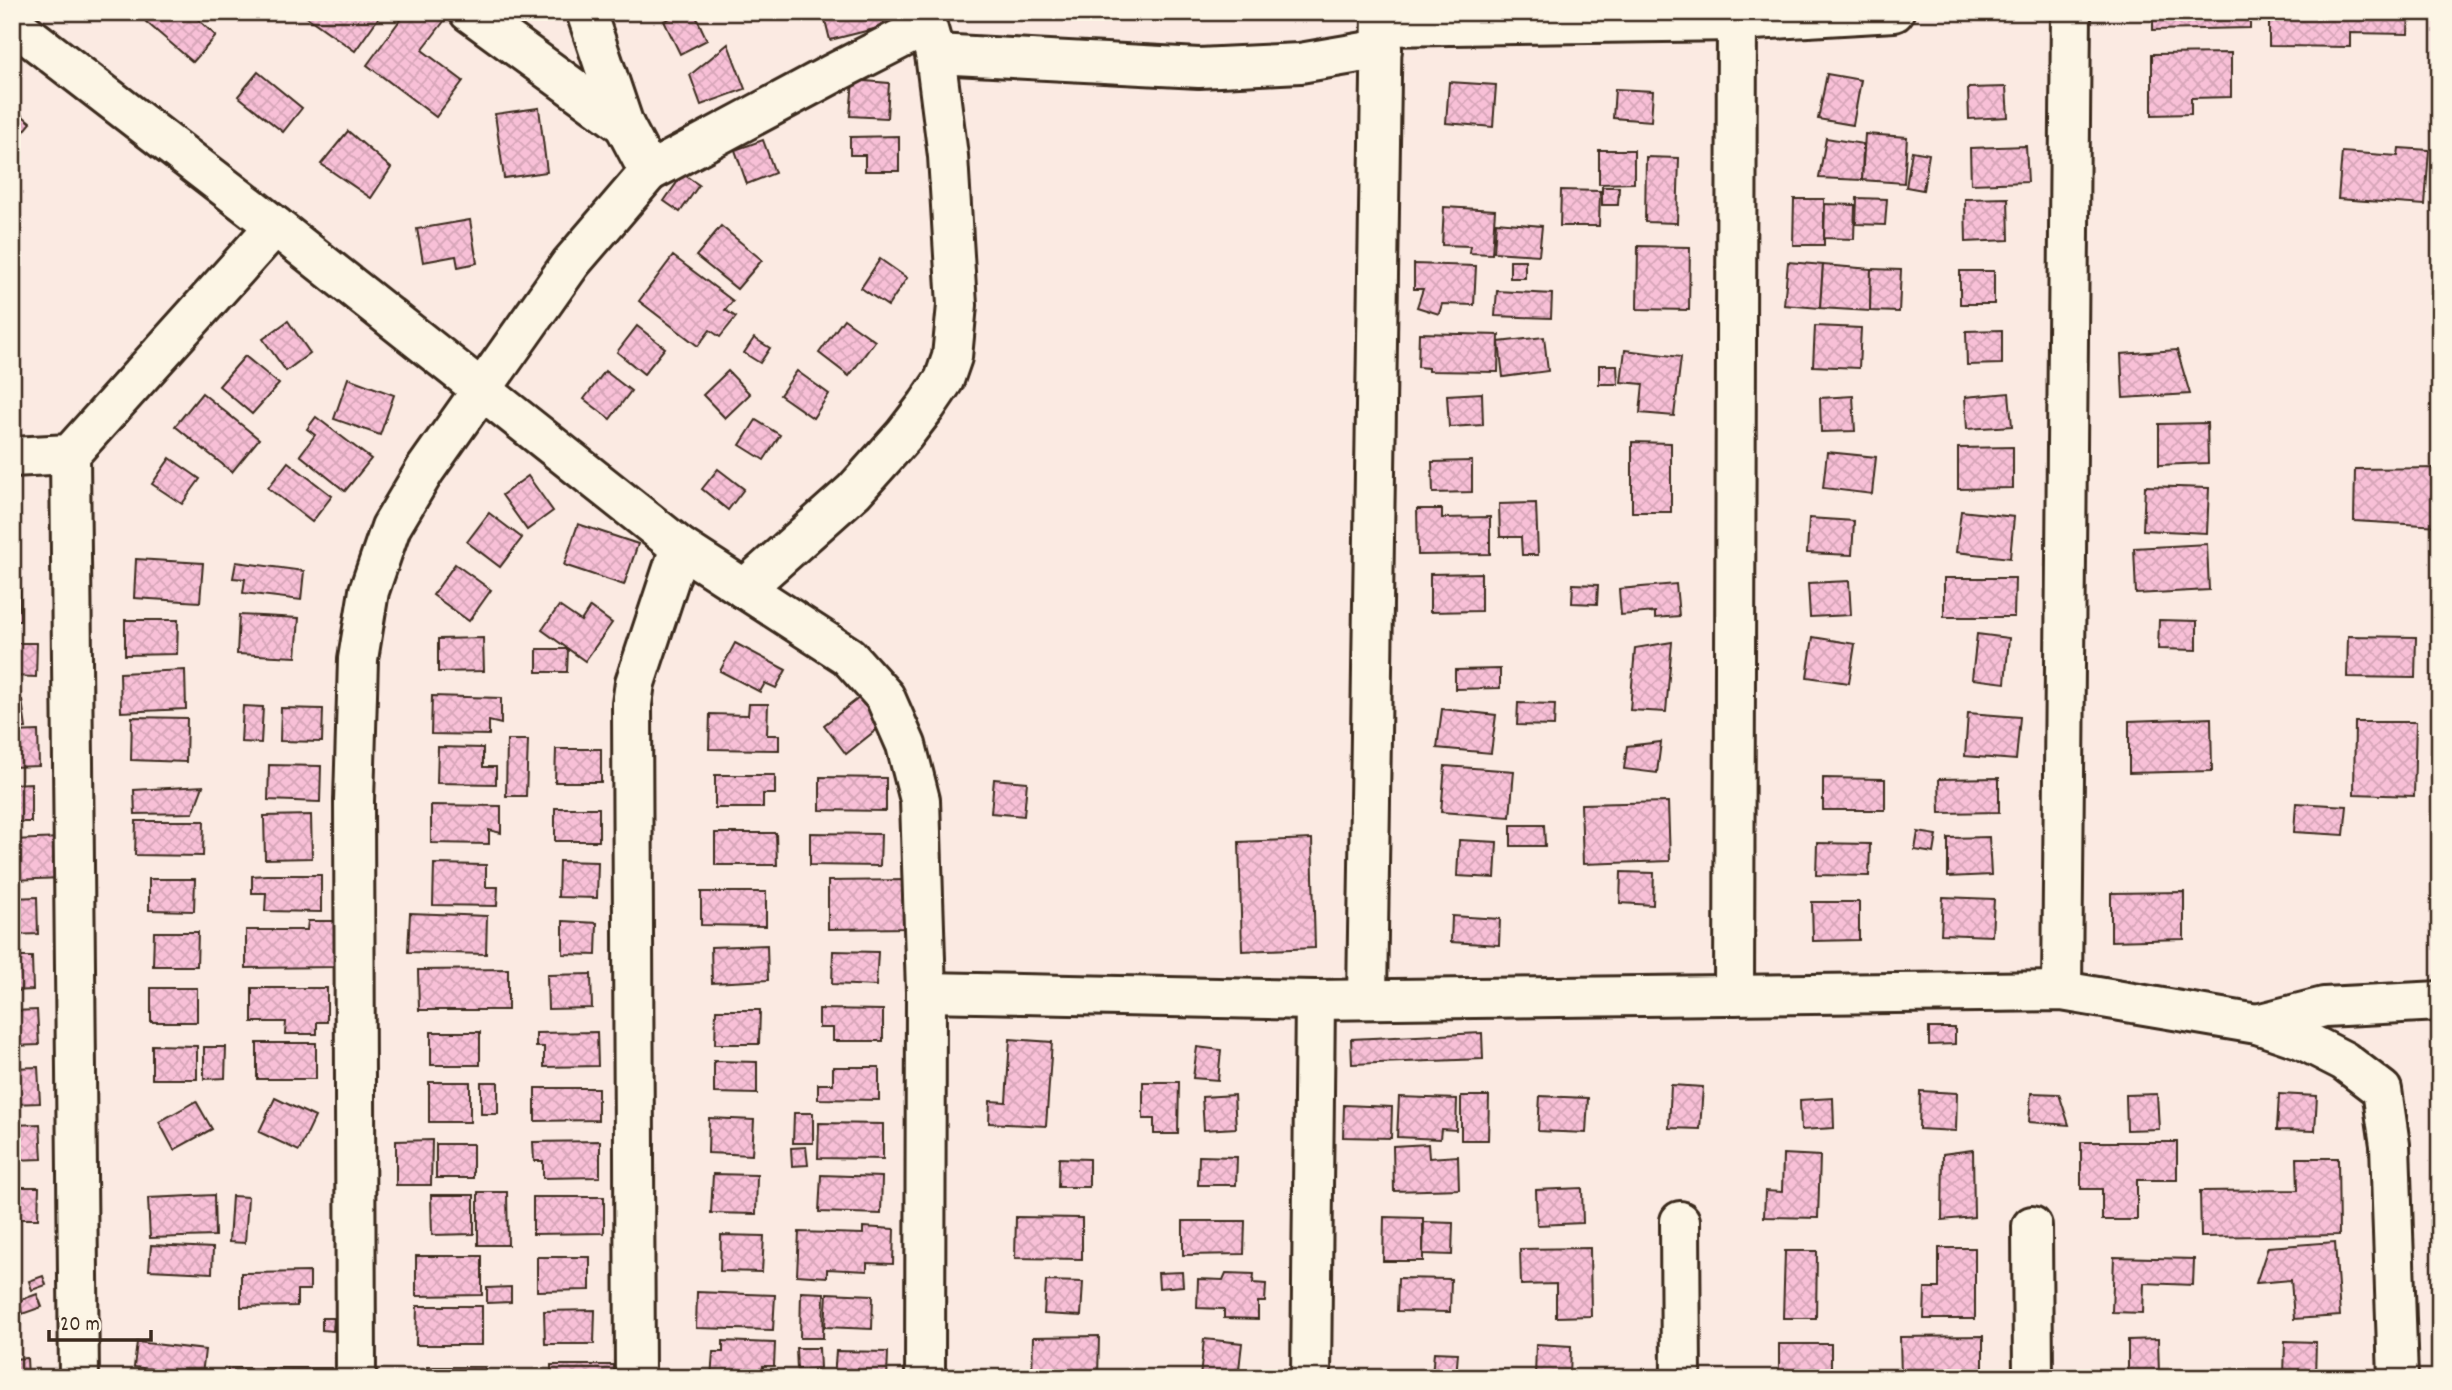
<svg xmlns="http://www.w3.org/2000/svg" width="2452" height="1390" viewBox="0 0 2452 1390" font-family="Dekko,sans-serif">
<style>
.building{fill:url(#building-cross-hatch);stroke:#3b2a1e;stroke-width:2}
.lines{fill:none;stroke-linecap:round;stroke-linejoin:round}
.minor-casing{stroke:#3b2a1e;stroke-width:44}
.minor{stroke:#fcf5e5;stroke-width:38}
</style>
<defs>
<pattern id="building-cross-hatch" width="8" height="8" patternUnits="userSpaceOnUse" patternTransform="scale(1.75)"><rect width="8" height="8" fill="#f8c0d7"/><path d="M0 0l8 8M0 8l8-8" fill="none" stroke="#d6a5b8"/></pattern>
</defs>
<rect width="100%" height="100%" fill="#fbeae2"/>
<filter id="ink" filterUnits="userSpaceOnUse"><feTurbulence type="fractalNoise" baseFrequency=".0143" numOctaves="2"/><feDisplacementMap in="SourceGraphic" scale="14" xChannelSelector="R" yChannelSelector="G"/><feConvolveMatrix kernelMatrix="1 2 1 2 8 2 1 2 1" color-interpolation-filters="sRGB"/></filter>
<g filter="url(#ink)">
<!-- building -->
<g class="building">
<polygon points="155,12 190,12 216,36 193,62 146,22"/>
<polygon points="306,12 373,12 379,17 355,51 304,15"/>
<polygon points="406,12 435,12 445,20 422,50 463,81 436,117 367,65"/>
<polygon points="683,12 694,12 707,40 680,54 664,21"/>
<polygon points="823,12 878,12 886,26 830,40"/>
<polygon points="2153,12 2250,12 2250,28 2153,30"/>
<polygon points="2269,12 2409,12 2408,34 2350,33 2350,47 2269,46"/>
<polygon points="728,44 745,89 701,105 690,75"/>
<polygon points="2231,53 2231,97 2191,98 2191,114 2152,115 2152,54"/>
<polygon points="258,72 302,108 283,132 238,96"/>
<polygon points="1827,74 1861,80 1853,125 1818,119"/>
<polygon points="853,80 889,83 887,118 850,116"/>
<polygon points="1449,82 1496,85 1493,127 1446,123"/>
<polygon points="2006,87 2008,117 1969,119 1968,88"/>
<polygon points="1615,89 1653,91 1651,121 1613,118"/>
<polygon points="12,107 31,123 12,146"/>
<polygon points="539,108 547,172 504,178 495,114"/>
<polygon points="348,131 391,168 371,198 321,164"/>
<polygon points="1865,134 1907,137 1904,183 1862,180"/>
<polygon points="899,136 899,171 865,171 865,155 850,155 850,137"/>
<polygon points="1826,138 1863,144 1862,180 1819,178"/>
<polygon points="763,140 775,173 747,184 735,150"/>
<polygon points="2026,146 2028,182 1971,184 1970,148"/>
<polygon points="2399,148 2429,150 2425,205 2338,199 2342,152 2398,156"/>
<polygon points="1599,150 1634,150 1634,183 1599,184"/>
<polygon points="1912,151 1929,154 1923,190 1906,187"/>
<polygon points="1646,157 1679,158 1677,223 1645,222"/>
<polygon points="683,174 699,185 680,212 664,201"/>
<polygon points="1602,187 1619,187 1618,205 1602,205"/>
<polygon points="1561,190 1600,191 1599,226 1560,226"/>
<polygon points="1857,198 1887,199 1885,225 1856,224"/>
<polygon points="2008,198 2009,240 1966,242 1965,199"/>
<polygon points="1794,199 1824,199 1824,245 1793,245"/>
<polygon points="1825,204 1855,205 1854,239 1824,238"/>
<polygon points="1444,207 1495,210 1492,254 1469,253 1470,246 1442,245"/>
<polygon points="470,220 477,263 458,267 456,256 423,262 417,229"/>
<polygon points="1496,222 1542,226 1539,255 1494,252"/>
<polygon points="721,226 762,260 737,289 696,256"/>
<polygon points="1638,246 1690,247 1689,310 1637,309"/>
<polygon points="673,256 733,301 725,310 736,317 720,337 710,330 698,346 639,301"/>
<polygon points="880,259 907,278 888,306 861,288"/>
<rect x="1510" y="260" width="15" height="18"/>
<polygon points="1788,262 1823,265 1820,308 1784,305"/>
<polygon points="1414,264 1476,266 1474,305 1442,304 1439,314 1417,307 1423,289 1414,289"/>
<polygon points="1823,265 1871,269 1870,311 1820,308"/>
<polygon points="1871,269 1901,270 1899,312 1870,311"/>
<rect x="1960" y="271" width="34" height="33"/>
<polygon points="1497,291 1552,294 1551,318 1495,316"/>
<polygon points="844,319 875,341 849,376 819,353"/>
<polygon points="288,321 310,353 286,371 263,339"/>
<polygon points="637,326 665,348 644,374 617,352"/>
<polygon points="1815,326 1861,328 1859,368 1813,366"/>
<polygon points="2002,330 2002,364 1967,365 1966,331"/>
<polygon points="1419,333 1499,335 1498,372 1428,371 1428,368 1418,367"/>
<polygon points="1544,337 1548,371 1503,377 1499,342"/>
<polygon points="754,338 770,348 760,363 744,353"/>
<polygon points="1625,350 1681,357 1674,416 1640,413 1643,384 1621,382"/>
<polygon points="2177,350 2190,394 2123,398 2121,354"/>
<polygon points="245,356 279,384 252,414 219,386"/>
<polygon points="1599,365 1617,365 1618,384 1599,384"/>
<polygon points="605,371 631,391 610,419 584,399"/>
<polygon points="728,371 750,394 725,418 703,395"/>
<polygon points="797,371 829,394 813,418 780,395"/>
<polygon points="348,378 394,395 380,435 334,419"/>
<polygon points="202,393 259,439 232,472 175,426"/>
<polygon points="1482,393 1483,425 1449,427 1447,395"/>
<polygon points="2009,393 2012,426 1967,429 1965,397"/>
<polygon points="1853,396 1855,431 1821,432 1820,398"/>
<polygon points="316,417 371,459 345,491 300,455 315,435 307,429"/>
<polygon points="756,420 780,435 764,460 740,445"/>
<polygon points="2207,423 2208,463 2159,465 2159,424"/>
<polygon points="1632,442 1671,443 1671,512 1632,512"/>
<polygon points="2013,447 2013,488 1958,489 1958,448"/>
<polygon points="1827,452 1876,457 1872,494 1823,488"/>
<polygon points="170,458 200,479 182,504 152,484"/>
<polygon points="1472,461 1472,492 1433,493 1432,462"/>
<polygon points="288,462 332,496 312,522 268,488"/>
<polygon points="2440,468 2440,526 2354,521 2355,469"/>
<polygon points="718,469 744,489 728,510 702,489"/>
<polygon points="528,476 553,511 527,530 502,495"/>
<polygon points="2145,486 2209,488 2207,533 2143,530"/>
<polygon points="1536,503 1538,555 1522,555 1521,537 1500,537 1499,504"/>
<polygon points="1417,509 1442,509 1442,518 1490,517 1490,554 1418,555"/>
<polygon points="1961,511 2014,517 2010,558 1956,552"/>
<polygon points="489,513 522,538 500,567 467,542"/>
<polygon points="1809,518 1854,521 1852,555 1807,553"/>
<polygon points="578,524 638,544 624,585 564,565"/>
<polygon points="2207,544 2209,590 2136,594 2134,548"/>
<polygon points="136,559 203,563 200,602 134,598"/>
<polygon points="236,562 304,571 301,600 243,593 245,579 233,578"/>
<polygon points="455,564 491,590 469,621 433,595"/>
<polygon points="1481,573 1481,611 1430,612 1430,574"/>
<polygon points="1944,578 2015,578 2014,617 1944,617"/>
<polygon points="1849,581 1851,615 1810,617 1808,583"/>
<polygon points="1573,584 1598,585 1597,604 1572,603"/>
<polygon points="1676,584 1679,616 1655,618 1655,612 1621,615 1619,589"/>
<rect x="12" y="591" width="8" height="30"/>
<polygon points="559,606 581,621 590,607 612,623 585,661 542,630"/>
<polygon points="239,615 299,618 296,657 237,654"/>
<polygon points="125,620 178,620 177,654 125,655"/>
<polygon points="2159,620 2197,621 2197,650 2158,649"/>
<polygon points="1977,634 2009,638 2005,683 1972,679"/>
<polygon points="2348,636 2416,637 2415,678 2347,677"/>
<polygon points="1813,637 1855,644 1849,683 1807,677"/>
<polygon points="483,638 484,671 438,672 438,639"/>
<polygon points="1672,642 1666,712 1630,710 1635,648"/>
<polygon points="12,643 37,643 36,677 12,676"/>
<polygon points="735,643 786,670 776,688 765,683 760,692 720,671"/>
<polygon points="537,649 568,649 567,672 537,672"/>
<polygon points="1500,669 1500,688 1455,689 1455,670"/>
<polygon points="185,670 186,709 121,712 120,673"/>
<polygon points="432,696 501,698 501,724 489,721 489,735 431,734"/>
<polygon points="859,698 881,726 846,754 824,725"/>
<polygon points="12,700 22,700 26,728 12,729"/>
<polygon points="1518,703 1555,704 1554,726 1517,725"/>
<polygon points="749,704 768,704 767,735 779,735 779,750 709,749 710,714 748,715"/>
<polygon points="243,706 263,707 261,743 241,742"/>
<polygon points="281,708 323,709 322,742 280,741"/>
<polygon points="1442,709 1496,715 1491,753 1437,748"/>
<polygon points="1968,713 2020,717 2016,760 1965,756"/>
<polygon points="132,717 187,718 186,762 131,760"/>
<polygon points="2211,718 2212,771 2129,773 2129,721"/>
<polygon points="2355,722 2416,722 2414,796 2354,794"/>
<polygon points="38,731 39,766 12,767 12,732"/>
<polygon points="507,740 528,740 526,796 506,796"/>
<polygon points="1661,742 1657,773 1624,769 1627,746"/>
<polygon points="438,747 483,748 483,767 496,767 496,784 437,783"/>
<polygon points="556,749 601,749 601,782 555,782"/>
<polygon points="269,765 321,766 320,802 268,800"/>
<polygon points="1445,766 1514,771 1510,817 1441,812"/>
<polygon points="715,775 775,775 775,794 763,794 763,808 715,808"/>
<polygon points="820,777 886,778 886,811 820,810"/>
<polygon points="1823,778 1885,779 1885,810 1823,810"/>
<polygon points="1999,778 1999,812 1940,813 1939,779"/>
<polygon points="994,779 1027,782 1024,816 991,813"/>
<polygon points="31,783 31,822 12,822 12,784"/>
<polygon points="203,786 193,813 135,814 134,790"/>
<polygon points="1668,802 1670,861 1583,864 1581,804"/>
<polygon points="2296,803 2347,806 2344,835 2294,832"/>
<polygon points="431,805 501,806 501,833 489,830 489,844 431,843"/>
<rect x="555" y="808" width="44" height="33"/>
<polygon points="311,815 312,858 265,859 264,816"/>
<polygon points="136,821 204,821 203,856 135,855"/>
<polygon points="1511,825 1544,825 1545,846 1511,846"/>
<polygon points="1918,832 1937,835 1934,853 1915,850"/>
<polygon points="715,833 776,833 777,865 715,865"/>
<polygon points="810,833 881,834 880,866 810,865"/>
<polygon points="1989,837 1991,875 1948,877 1948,838"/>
<polygon points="61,838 62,878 12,880 12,840"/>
<polygon points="1312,839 1315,948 1242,951 1239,842"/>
<polygon points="1459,840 1497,842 1495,878 1457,876"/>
<polygon points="1817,843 1870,844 1869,876 1816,875"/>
<polygon points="559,861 598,862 597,898 558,897"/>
<polygon points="434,864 486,865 486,887 498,887 497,906 433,905"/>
<polygon points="1621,872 1654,873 1653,905 1620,903"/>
<polygon points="266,875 321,875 321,912 265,911 266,893 252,893 252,876"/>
<polygon points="149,879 195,879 194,911 149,910"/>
<polygon points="908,880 908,928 828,929 828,881"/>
<polygon points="701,892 766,892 766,926 701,925"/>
<polygon points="2184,892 2184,939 2111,941 2111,893"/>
<polygon points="37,897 38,934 12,935 12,898"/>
<polygon points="1943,897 1994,899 1992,936 1941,934"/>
<polygon points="1812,902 1859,902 1859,940 1813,941"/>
<polygon points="410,913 487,916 486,954 408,952"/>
<polygon points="1452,916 1500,919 1499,945 1451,942"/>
<polygon points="308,921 339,921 339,967 246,968 246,930 307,930"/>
<polygon points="563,921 597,923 596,955 563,954"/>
<polygon points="154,932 198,932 197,966 153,966"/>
<polygon points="767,945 768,980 712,983 711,947"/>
<polygon points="833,951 878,952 876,986 832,984"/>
<polygon points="12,957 32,957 33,990 12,991"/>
<polygon points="508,969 508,1010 419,1010 418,970"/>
<polygon points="591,974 592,1008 548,1009 547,975"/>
<rect x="151" y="988" width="46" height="34"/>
<polygon points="252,988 327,988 327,1022 317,1022 317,1034 285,1034 286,1022 252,1022"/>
<polygon points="819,1009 883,1010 883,1041 833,1041 833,1028 819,1028"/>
<polygon points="37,1010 39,1045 12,1046 12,1011"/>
<polygon points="716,1010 760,1010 759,1044 715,1044"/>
<polygon points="1929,1028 1955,1028 1955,1044 1929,1045"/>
<rect x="431" y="1032" width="49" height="33"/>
<polygon points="597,1032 598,1066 544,1067 544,1047 536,1047 536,1033"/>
<polygon points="1482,1033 1483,1059 1352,1064 1351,1039"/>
<polygon points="1010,1039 1052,1042 1046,1126 989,1123 990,1101 1006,1102"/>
<rect x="257" y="1043" width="59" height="36"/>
<polygon points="152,1045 197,1046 197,1079 152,1079"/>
<polygon points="204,1047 226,1047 225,1078 204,1079"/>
<polygon points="1197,1047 1221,1050 1218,1080 1193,1078"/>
<polygon points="714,1061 757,1062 757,1094 714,1093"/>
<polygon points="38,1067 40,1103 12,1104 12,1068"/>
<polygon points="833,1067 879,1067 879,1100 818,1099 818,1084 833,1084"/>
<rect x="429" y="1082" width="41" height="40"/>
<rect x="481" y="1082" width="17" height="32"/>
<polygon points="1143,1082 1179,1082 1178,1134 1154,1134 1154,1119 1143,1119"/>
<polygon points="1671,1085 1703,1087 1700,1129 1669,1128"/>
<polygon points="535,1088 598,1088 598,1120 535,1121"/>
<polygon points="1920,1091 1957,1093 1956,1131 1919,1129"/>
<polygon points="2031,1093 2059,1094 2069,1125 2029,1122"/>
<polygon points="2157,1094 2159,1129 2127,1130 2126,1095"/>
<polygon points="2279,1094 2317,1096 2315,1131 2277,1130"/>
<polygon points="1234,1095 1236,1128 1204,1130 1202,1097"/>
<polygon points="1461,1096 1489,1096 1488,1140 1461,1140"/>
<polygon points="1540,1096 1588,1098 1586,1133 1538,1131"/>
<polygon points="1399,1097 1457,1099 1456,1130 1441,1129 1440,1139 1397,1137"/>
<polygon points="275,1098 315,1117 299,1151 259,1132"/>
<polygon points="1833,1098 1834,1128 1801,1130 1800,1100"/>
<polygon points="196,1101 212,1129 174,1150 159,1122"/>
<polygon points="1344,1105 1392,1107 1391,1138 1343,1137"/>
<polygon points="794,1113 813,1113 813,1143 793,1143"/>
<polygon points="709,1118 754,1120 752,1155 708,1153"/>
<polygon points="819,1123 883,1124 883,1159 818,1158"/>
<polygon points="40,1124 42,1159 12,1160 12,1125"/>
<polygon points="432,1140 431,1185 396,1185 396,1141"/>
<polygon points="600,1141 600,1177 543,1178 543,1161 534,1161 533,1142"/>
<polygon points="2081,1142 2177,1142 2177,1180 2137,1180 2137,1220 2102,1220 2102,1189 2081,1189"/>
<rect x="436" y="1144" width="37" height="34"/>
<polygon points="1428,1144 1429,1158 1458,1156 1459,1189 1394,1191 1393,1146"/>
<polygon points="806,1147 808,1165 792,1166 791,1148"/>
<polygon points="1973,1150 1974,1217 1942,1220 1943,1154"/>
<polygon points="1783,1154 1820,1156 1818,1218 1764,1217 1765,1191 1782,1192"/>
<polygon points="1199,1156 1237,1157 1236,1185 1198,1185"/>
<polygon points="1059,1158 1089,1159 1089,1187 1058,1187"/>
<polygon points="2297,1158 2338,1158 2339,1235 2201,1237 2200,1191 2298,1190"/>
<polygon points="713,1174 757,1175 756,1214 711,1213"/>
<polygon points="821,1175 882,1177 881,1214 819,1212"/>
<polygon points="12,1187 39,1187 38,1219 12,1219"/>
<polygon points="1582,1188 1583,1223 1537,1225 1536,1190"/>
<polygon points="478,1192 507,1192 508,1245 478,1245"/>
<polygon points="214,1195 215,1236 150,1238 148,1198"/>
<polygon points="431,1195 474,1195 474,1234 432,1235"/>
<polygon points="232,1196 248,1197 245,1243 229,1242"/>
<polygon points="533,1197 604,1197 604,1233 533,1234"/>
<polygon points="1016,1217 1082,1218 1082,1259 1015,1258"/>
<polygon points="1384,1217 1423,1218 1423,1261 1383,1261"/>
<polygon points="1183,1221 1245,1221 1244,1254 1183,1255"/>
<polygon points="1424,1222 1453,1223 1452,1255 1423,1254"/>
<polygon points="863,1227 894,1229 893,1264 867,1263 867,1271 827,1269 827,1277 797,1275 799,1232 863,1234"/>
<polygon points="721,1235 764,1236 762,1272 720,1271"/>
<polygon points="2335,1242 2340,1316 2294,1319 2291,1280 2256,1283 2268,1247"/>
<polygon points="151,1245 213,1248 212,1273 149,1270"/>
<polygon points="1590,1248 1591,1316 1556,1317 1556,1284 1521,1285 1520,1249"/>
<polygon points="1939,1248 1975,1248 1975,1319 1924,1319 1925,1288 1939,1288"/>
<polygon points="1785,1251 1817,1251 1816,1318 1783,1318"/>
<polygon points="416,1256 482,1256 482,1295 416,1296"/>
<polygon points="537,1257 590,1257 590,1290 537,1291"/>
<polygon points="2114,1257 2194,1259 2193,1285 2144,1283 2143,1313 2112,1312"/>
<polygon points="310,1272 310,1290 297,1290 297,1306 241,1307 241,1273"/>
<polygon points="1182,1272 1183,1286 1159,1288 1158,1273"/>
<polygon points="1226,1273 1254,1274 1253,1283 1266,1284 1265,1302 1258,1302 1258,1319 1224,1318 1224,1309 1197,1308 1198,1279 1223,1280"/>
<polygon points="43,1276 46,1285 32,1290 29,1281"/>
<polygon points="1398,1278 1451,1279 1450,1312 1397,1311"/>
<polygon points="1046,1281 1083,1282 1081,1316 1044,1314"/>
<polygon points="511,1287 511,1302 487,1303 487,1288"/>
<polygon points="697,1292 775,1295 773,1330 696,1328"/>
<polygon points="801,1292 824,1293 823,1338 800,1338"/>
<polygon points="827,1293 873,1295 872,1329 825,1327"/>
<polygon points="37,1294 42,1307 22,1314 18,1301"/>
<polygon points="417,1306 482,1306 482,1345 416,1345"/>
<polygon points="595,1310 594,1344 545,1344 544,1311"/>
<polygon points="322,1318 334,1318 333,1331 322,1330"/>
<polygon points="1099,1336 1098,1378 1032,1378 1033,1337"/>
<polygon points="1983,1336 1983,1378 1901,1378 1900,1337"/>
<polygon points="1204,1339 1242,1343 1238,1378 1200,1378"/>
<polygon points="2158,1339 2159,1374 2128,1375 2128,1340"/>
<polygon points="723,1341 775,1343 774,1366 763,1366 763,1378 711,1378 713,1352 723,1352"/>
<polygon points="2285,1341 2316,1342 2315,1378 2284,1378"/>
<polygon points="137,1342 205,1350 202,1375 134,1367"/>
<polygon points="1536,1344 1571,1346 1570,1378 1535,1378"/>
<rect x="1779" y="1344" width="52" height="32"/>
<polygon points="796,1348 819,1348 820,1368 797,1369"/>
<polygon points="836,1351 888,1352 887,1378 834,1378"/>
<polygon points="1434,1352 1458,1353 1456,1378 1432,1377"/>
<polygon points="27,1358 28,1378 12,1378 12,1359"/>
<polygon points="551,1365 625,1365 626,1378 551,1378"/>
<rect x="427" y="1367" width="58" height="11"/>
<polygon points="228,1368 332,1368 332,1378 227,1378"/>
</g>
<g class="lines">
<defs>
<g id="minor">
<polyline points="469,12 624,125"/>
<polyline points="12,23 275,226 680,547 848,656 885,697 906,745 920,800 926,992 925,1378"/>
<polyline points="1383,26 1737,21 1894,12"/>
<polyline points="935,54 1199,68 1300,63 1382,49"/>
<polyline points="649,172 832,74 926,26"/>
<polyline points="70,454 79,1378"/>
<polyline points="12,457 70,454 275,226"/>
<polyline points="744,589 854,491 904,435 927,405 944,380 952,357 957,305 948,156 935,54 923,12"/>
<polyline points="2062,991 2071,12"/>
<polyline points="926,992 1315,1000 2062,991 2257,1024 2301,1039 2344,1061 2382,1090 2390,1145 2398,1378"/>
<polyline points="1734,995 1737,12"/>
<polyline points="1367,998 1382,12"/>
<polyline points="2257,1024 2324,1007 2440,1001"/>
<polyline points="1680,1221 1681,1378"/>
<polyline points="2032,1226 2033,1378"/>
<polyline points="356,1378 354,801 358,659 369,591 391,527 425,470 571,263 649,172 624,125 586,12"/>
<polyline points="635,1378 632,704 635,683 680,547"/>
<polyline points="1311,1378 1315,1000"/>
</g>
</defs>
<!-- minor casing -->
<use href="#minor" class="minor-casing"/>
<!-- minor -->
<use href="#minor" class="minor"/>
</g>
</g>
<!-- margin -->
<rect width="2452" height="1390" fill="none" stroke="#fcf5e5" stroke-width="42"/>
<rect x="21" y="21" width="2410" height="1348" fill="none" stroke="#3b2a1e" stroke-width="2.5" filter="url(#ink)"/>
<!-- scale -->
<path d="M49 1330v10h102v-10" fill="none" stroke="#3b2a1e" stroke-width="3.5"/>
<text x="60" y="1330" font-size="21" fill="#3b2a1e" stroke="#fcf5e5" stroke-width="5" paint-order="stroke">20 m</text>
</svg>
